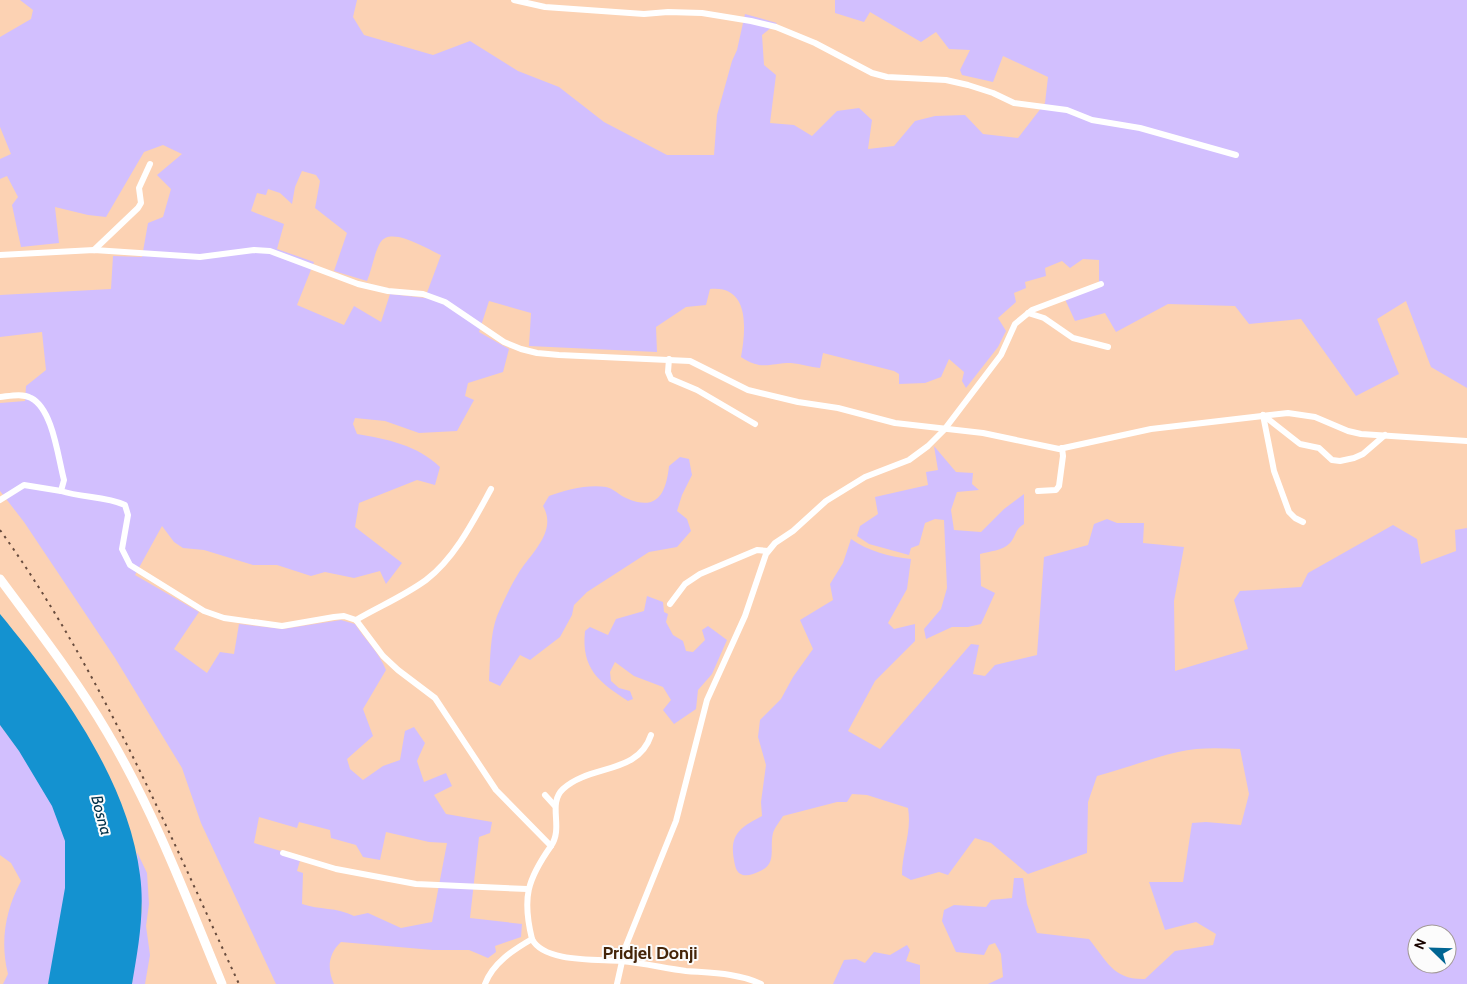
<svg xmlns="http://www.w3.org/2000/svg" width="1467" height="984" viewBox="0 0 1467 984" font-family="Cabin,sans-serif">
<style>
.green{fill:#d2bffe;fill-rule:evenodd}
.water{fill:#1492d0}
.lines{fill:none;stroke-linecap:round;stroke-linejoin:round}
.minor{stroke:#fff;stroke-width:6}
.secondary{stroke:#fff;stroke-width:9}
.rail{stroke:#674b3d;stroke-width:2;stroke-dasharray:2.5 5;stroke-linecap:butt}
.labels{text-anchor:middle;stroke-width:4;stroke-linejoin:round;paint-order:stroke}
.water-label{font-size:16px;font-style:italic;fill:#00314a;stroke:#fcfcfc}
.quarter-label{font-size:18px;font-weight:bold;fill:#452509;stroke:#fcfcfc}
</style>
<rect width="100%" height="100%" fill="#fcd2b3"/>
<!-- green -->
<g class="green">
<path d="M 20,0 L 357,0 L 353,17 L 364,35 L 433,55 L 470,41 L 518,71 L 559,87 L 604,122 L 667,155 L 714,155 L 717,115 L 732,61 L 737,50 L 745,14 L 777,23 L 762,35 L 764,65 L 776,75 L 770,123 L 794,125 L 812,136 L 837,111 L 859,108 L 872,120 L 868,149 L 894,146 L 915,121 L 935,116 L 965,115 L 983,134 L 1018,138 L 1045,103 L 1048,77 L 1003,56 L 993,82 L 962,75 L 960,70 L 970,50 L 949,49 L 936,32 L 921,42 L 870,12 L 864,22 L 835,13 L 835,0 L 1467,0 L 1467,388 L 1431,367 L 1406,301 L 1377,319 L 1399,374 L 1356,396 L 1301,319 L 1249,324 L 1235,306 L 1168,304 L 1116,332 L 1105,313 L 1075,321 L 1064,297 L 1099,282 L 1099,260 L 1083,259 L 1070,268 L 1062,261 L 1045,268 L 1046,276 L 1025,282 L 1026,288 L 1014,293 L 1016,302 L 998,318 L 1006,331 L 998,347 L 966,388 L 962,381 L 964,372 L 949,359 L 941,377 L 925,383 L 899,384 L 899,374 L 894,371 L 823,353 L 820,368 C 810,367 801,364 791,363 C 769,363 762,371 741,357 C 746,329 750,285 710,289 L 706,305 L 686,307 L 656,327 L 657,352 L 529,346 L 531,313 L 489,301 L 479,332 L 509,349 L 503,372 L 468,383 L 465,396 L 474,400 L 457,431 L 419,433 L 385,421 L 355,418 L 353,424 L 357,434 C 387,439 417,445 440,467 L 435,485 L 417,480 L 359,503 L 355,527 L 402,563 L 386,584 L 380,571 L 354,578 L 325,572 L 311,576 L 277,565 L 253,565 L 204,550 L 183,548 L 174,542 L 162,526 L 135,575 L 199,612 L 174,649 L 207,673 L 220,652 L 234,654 L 239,624 L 283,629 L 341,620 L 355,624 C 365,640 379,652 386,670 L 363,709 L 373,736 L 347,759 L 350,769 L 363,780 L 383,766 L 400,760 L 405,731 L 414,727 L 425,743 L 417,761 L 424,782 L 446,773 L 452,786 L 434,795 L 446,814 L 492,822 L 490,833 L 479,837 L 470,918 L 522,924 L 521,937 L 495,946 L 496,952 L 488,958 L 469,950 L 433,950 L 341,942 C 328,954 327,969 334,984 L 276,984 L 201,823 L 182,768 L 115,658 L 24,522 L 0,491 L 0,403 L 25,401 L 26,386 L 46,370 L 42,332 L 0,337 L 0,295 L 111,289 L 113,256 L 142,257 L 148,223 L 163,217 L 171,189 L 157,175 L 182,154 L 163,145 L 144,152 L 106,217 L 88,215 L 55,207 L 59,243 L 21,247 L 12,205 L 18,197 L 7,176 L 0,179 L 0,159 L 11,154 L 0,127 L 0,37 L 31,19 L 33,10 ZM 302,171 L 316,175 L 320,181 L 315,208 L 347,233 L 334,271 L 367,281 C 372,269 374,254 380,243 C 390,225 427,249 441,255 L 425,298 L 390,294 L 381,322 L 354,306 L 344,325 L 297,305 L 314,262 L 277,249 L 284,224 L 251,211 L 257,193 L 266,195 L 268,189 L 280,193 L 292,204 L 295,187 ZM 259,817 L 297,828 L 299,822 L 330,830 L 331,838 L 356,845 L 363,857 L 380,860 L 386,832 L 429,842 L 447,843 L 432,922 L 401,928 L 368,913 L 354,916 C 337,907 319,910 302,904 L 303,873 L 297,871 L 301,857 L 254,843 Z"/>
<path d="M 934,446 L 956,472 L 973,473 L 972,484 L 979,490 L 957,492 L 951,510 L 954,530 L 981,532 L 1004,509 L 1024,494 L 1024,524 C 1015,529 1016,536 1010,543 C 1002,551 990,551 980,554 L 981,586 L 995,593 L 981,624 L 968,627 L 952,627 L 926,639 L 924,629 L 941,609 L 947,588 L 944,520 L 935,519 L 925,523 L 919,545 L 911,548 L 909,555 L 869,544 L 857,536 L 860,526 L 878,514 L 875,497 L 928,485 L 926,472 L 938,470 Z"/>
<path d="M 680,457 L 689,459 L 692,475 L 682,495 L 677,511 L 687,519 L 691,531 L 677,547 L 649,552 L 587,592 L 574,605 L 572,615 L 560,637 L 530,660 L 520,655 L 500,686 L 489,681 C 490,661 490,635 497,616 C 503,602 510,587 518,574 C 530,554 558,532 543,506 L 549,496 C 565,490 588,484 606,487 C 613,488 619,495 626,498 C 657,512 666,494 669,466 Z"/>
<path d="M 1107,519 L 1117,523 L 1144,523 L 1143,543 L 1184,547 L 1174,601 L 1175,671 L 1248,649 L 1234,600 L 1240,591 L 1301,587 L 1308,573 L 1393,525 L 1417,539 L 1421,564 L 1456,551 L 1455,530 L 1467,528 L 1467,984 L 988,984 L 1003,977 L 1001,954 L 995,943 L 989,945 L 984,955 L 956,952 L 942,921 L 944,910 L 954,905 L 986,907 L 991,900 L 1012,898 L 1014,878 L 1023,878 L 1027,904 L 1037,933 L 1089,939 C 1107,961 1113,980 1145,979 L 1175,951 L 1213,945 L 1216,934 L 1196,922 L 1165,930 L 1149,882 L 1183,882 L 1192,823 L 1206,822 L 1241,825 L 1249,794 L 1240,749 C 1220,748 1198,747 1178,752 C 1151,758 1124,769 1097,776 L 1088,802 L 1087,853 L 1028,874 L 991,843 L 975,838 L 948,875 L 939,872 L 911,880 L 902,875 C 902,851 912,832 908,808 L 867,795 L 852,794 L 847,802 L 837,802 L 783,816 C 780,821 775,827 773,833 C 769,850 778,864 758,872 C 753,874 749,876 743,875 C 736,873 735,866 734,860 C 729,834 741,827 762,816 L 761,802 L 766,765 L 758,737 L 760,720 L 781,699 L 793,677 L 813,649 L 800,620 L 833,600 L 830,584 L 843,563 L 851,539 C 868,551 890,557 911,559 L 907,589 L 888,623 L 894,629 L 915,624 L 915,641 L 875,681 L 848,731 L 880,749 L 971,644 L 979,645 L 973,674 L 985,676 L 995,665 L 1037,655 L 1044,557 L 1088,545 L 1094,524 ZM 1417,934 L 1447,934 L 1447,964 L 1417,964 Z"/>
<path d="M 647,596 L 663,602 L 664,612 L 668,614 L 666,622 L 673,635 L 683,641 L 686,651 L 693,652 L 705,640 L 702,630 L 708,626 L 727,640 L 712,674 L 698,690 L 696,709 L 674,724 L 663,710 L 671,700 L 663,687 L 634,676 L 615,662 L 610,672 L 611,681 L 619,688 L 630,691 L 633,699 L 628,701 C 599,682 581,669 585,631 L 590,627 L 608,635 L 616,619 L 644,611 Z"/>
<path d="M 0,725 C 24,757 58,801 65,841 C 72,884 58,942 48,984 L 3,984 L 8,974 C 0,942 5,911 21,881 L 11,863 L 0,855 Z"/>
<polygon points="137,852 147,873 149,904 146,926 150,955 145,984 132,984 142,909"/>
<polygon points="907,945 910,950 906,961 920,965 920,984 833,984 844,960 856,959 865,963 874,952 890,955"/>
</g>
<!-- water -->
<path class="water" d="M 0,614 C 60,687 128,779 140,875 C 145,911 138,949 132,984 L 48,984 L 65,888 L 65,841 L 52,806 L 19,751 L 0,725 Z"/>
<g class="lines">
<!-- minor -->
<g class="minor">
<polyline points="514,0 545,7 644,14 668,12 702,13 751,21 776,27 815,43 872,73 887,77 946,80 968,85 993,93 1014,103 1067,110 1092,120 1140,128 1236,155"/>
<polyline points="94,250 138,208 141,203 139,188 150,164"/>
<polyline points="0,255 94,250 200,257 254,250 270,251 358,284 388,291 423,294 445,302 504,342 521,349 537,353 559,355 690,361 748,390 798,402 838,408 895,423 983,433 1059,449 1151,429 1288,413 1315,417 1348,431 1361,434 1467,441"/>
<polyline points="1028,313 1044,318 1073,338 1108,347"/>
<polyline points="669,359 668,372 671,379 697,390 755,424"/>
<path d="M 0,397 C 10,396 22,393 31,398 C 53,409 58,458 64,480 L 61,491 C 82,498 105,496 125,505 L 128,515 L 122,549 L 130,565 L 204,611 L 224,618 L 282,626 L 334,617 L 344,616 L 356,620 L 383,656 L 398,670 L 435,698 L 496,790 L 551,846 C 527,880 522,898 532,939 C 513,950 493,963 485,984"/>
<polyline points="1263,415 1300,444 1319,448 1332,460 1340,461 1354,458 1363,454 1385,435"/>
<polyline points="1263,415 1274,471 1289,512 1295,518 1303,522"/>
<polyline points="1038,491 1056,490 1059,486 1063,456 1062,448"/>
<polyline points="0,500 24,485 61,491"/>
<polyline points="670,604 685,584 700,574 757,550 768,551"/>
<path d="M 356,620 C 380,606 404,596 426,580 C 455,558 474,520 491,489"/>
<polyline points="545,795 555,806"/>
<path d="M 551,846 C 564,827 547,804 563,789 C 590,764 638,775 651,735"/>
<polyline points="283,853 336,869 416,884 527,889"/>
<path d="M 532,939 C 544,963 598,959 621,961 C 643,963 664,968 686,971 C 711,973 738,973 761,984"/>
<polyline points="617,984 625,948 676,821 707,700 745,616 766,554 775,543 793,531 826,501 865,477 909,460 928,446 944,430 1001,355 1015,324 1032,310 1101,284"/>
</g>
<!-- secondary -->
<path class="secondary" d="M 0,579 C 37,629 76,679 107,732 C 154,811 187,899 222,984"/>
<!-- rail -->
<path class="rail" d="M 0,530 C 100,669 167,829 239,984"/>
</g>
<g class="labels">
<!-- water labels -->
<g class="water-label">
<text transform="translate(102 815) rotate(75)" y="6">Bosna</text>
</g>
<!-- quarter labels -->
<g class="quarter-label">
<text x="650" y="959">Pridjel Donji</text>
</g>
</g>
<!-- north arrow -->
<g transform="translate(1432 949) rotate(293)"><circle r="24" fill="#fcfcfc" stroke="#a29997"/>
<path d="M0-4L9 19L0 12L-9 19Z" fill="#006593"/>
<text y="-8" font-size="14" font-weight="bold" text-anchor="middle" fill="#1a0500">N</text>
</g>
</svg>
